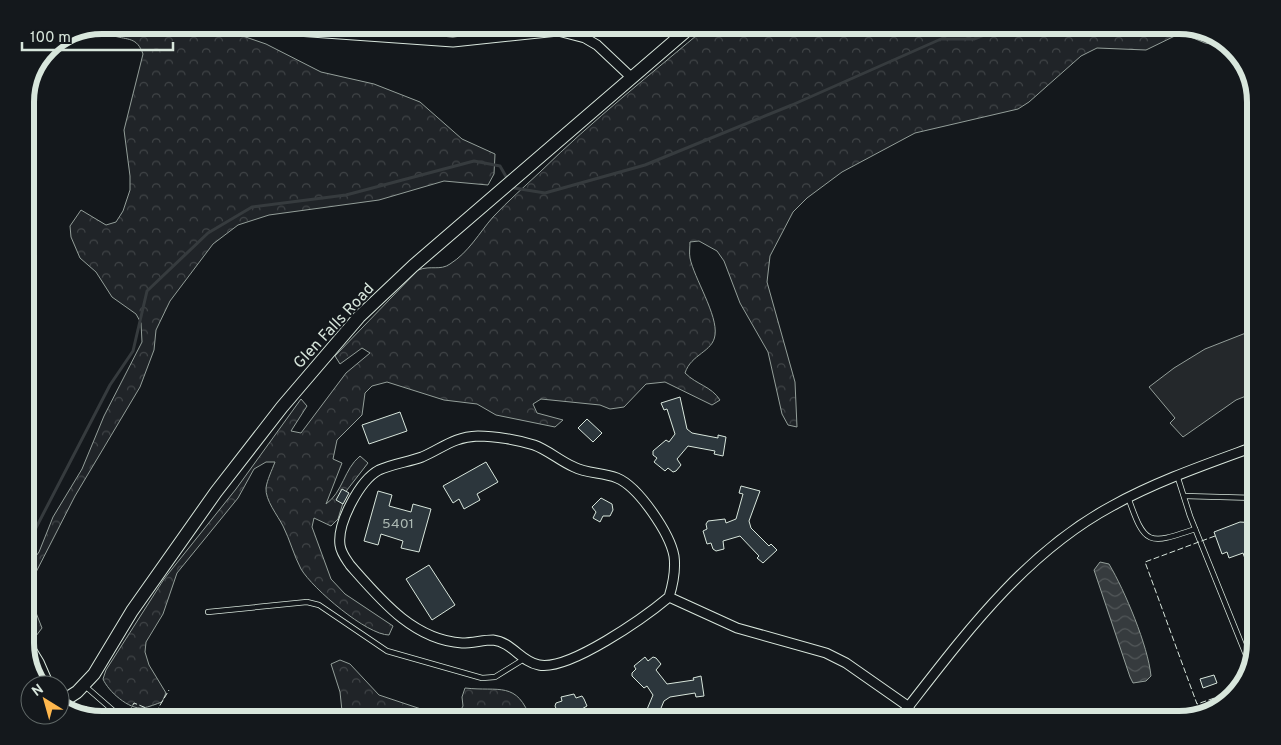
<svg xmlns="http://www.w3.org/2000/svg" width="1281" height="745" viewBox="0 0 1281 745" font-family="Overpass,sans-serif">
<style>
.forest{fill:url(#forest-crowns);stroke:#939e99}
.parking{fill:#24282b;stroke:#939e99}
.water{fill:url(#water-waves);stroke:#939e99}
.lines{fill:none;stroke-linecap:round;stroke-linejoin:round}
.stream{stroke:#363b3e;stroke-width:3}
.building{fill:#2c363c;stroke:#d8e6dc}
.lane-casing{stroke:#d8e6dc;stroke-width:6}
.street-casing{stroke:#d8e6dc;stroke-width:11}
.secondary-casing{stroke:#d8e6dc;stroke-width:14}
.lane{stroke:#14181c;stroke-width:4.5}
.street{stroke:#14181c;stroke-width:9}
.secondary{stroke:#14181c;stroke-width:12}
.fence{stroke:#d8e6dc;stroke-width:1;stroke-dasharray:6 2.5;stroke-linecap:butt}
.labels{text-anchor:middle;stroke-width:4;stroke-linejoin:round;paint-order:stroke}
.number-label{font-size:14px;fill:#adbab4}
.street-label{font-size:16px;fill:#d8e6dc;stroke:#14181c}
.rim{fill:none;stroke:#d8e6dc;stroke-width:6}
</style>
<defs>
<pattern id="forest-crowns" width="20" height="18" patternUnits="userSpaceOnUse" patternTransform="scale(1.25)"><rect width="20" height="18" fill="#202428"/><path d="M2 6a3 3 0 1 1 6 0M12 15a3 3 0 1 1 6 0" fill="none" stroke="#404447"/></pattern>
<pattern id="water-waves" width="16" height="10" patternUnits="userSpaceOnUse" patternTransform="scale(1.25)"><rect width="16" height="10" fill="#363b3e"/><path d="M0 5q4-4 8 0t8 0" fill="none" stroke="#525759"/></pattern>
</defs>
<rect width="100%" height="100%" fill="#14181c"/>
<!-- forest -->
<g class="forest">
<path d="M 102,25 L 142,28 L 159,25 L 222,25 L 228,31 L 266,44 L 321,72 L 374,84 L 420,102 L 462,139 L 495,154 L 494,174 L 488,185 L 444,181 L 379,200 L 269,215 L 238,225 L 213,244 L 170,301 L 156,330 L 154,350 L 140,387 L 75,496 L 33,578 L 31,600 L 42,628 L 36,636 L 27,632 L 25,629 L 25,571 L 39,552 L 53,517 L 82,469 L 104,416 L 142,342 L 141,323 L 136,314 L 112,297 L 96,272 L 80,258 L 71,237 L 70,226 L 81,210 L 106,225 L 116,222 L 123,211 L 130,190 L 130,176 L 124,130 L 143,54 C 137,37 128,40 114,36 C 107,35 100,31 94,28 Z"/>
<path d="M 709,25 L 1179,25 L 1217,35 L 1231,48 L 1205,43 L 1181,33 L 1146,50 L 1097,48 L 1081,56 L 1029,102 L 1018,109 L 915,133 L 842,172 L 807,198 L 793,212 L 770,256 L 767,282 L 795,382 L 797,427 L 788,425 L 782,414 L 768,352 L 740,303 L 724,261 L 717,251 L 699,241 L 690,242 C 690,247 689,253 690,258 C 694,278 718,315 715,335 C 713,352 691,354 685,373 C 697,385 711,386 720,400 L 712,405 L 665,382 L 646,384 L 624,407 L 610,409 L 600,405 L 541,399 L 533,404 L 537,413 L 563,420 L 555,427 L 496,415 L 477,404 L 444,400 L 387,382 L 372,386 L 365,393 L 362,415 L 337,440 L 333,459 L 342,463 L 326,504 C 343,492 344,469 360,456 L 368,463 L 347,490 L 338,519 L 331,526 L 314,518 L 312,527 L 331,579 L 345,594 L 393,626 L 389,635 C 367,635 313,589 301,569 C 294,556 290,540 283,526 C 278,516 265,500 266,488 C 267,480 272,470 275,462 L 266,462 L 254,469 L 238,498 L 177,573 L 163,614 L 146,642 L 145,652 L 149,665 L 166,693 L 162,702 C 156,704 149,707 143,708 C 129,710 108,691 103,679 L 106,670 L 164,579 L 236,489 L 301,399 L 307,406 L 291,431 L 301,433 L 346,373 L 370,353 L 362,348 L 340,364 L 335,356 L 418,270 C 431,265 440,271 450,264 C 469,252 479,233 493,217 C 508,201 524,187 540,172 C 593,120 652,73 709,25 Z"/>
<path d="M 340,660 L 350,664 L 379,695 L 439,715 L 458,715 L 463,706 L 462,697 L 465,688 C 499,692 517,680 531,720 L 335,720 L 342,711 L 340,692 L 331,664 Z"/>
</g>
<!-- parking -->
<polygon class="parking" points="1256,329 1256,392 1236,400 1183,437 1170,423 1175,418 1149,387 1174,368 1205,349"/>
<!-- water -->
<path class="water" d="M 1100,562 L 1109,564 C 1125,591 1148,646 1151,676 L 1146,681 L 1133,683 L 1130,677 L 1094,570 Z"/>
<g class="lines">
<!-- stream -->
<g class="stream">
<polyline points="511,185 514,188 545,193 645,165 792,105 941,39 974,39 1009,25"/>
<polyline points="25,549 110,385 133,351 147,291 208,233 252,207 346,195 474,161 500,166 508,180"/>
</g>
</g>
<!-- building -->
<g class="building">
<polygon points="680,397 687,429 692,433 718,438 718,435 726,437 723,456 714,454 715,451 688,446 677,459 681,465 676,471 673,472 668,468 665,471 654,462 657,458 653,455 653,451 666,440 669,442 675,434 667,409 664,410 661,403"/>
<polygon points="400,412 407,431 369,444 362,425"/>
<polygon points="587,419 602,433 593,442 578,428"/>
<polygon points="486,462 498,482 477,494 480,500 464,509 459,499 453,503 443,486"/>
<polygon points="741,486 760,491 749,521 751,528 769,546 771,544 777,550 763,563 757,558 759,556 740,536 723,541 724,549 716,551 713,549 711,543 707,544 703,531 707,529 706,524 708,521 725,519 726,523 736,519 743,494 739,493"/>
<polygon points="342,489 349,493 343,504 336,500"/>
<polygon points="378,491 392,495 389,506 411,512 413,504 431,509 419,552 401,548 403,541 381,534 378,545 364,541"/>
<polygon points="601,498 612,504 613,510 610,516 603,516 600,522 593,518 596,512 592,507"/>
<polygon points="1240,522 1256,523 1256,590 1243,553 1229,558 1227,552 1222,554 1214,532"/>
<polygon points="429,565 455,605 432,620 406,579"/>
<polygon points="645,657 648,661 653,657 656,658 661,664 656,670 667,684 694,680 693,678 701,676 704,696 696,697 695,693 670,697 664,701 656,720 638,720 639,718 643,719 653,695 647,686 644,688 632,676 632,673 636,669 634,666"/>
<polygon points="1214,675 1217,683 1203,688 1200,679"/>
<polygon points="574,694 576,698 582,696 584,699 587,706 580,710 582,720 561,720 555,706 556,703 562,701 561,697"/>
</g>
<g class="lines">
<defs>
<g id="lane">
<polyline points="1177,475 1190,516 1246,655 1254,652"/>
<polyline points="1184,496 1256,498"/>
<path d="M 1128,497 C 1145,546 1148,545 1195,529"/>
<polyline points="208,612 307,602 319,605 387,651 482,678 495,677 524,659"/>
<polyline points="85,686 124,720"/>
</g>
<g id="street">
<polyline points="210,25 453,42 558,31 585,38 597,45 632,78"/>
<path d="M 669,597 C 673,584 676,571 674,556 C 670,534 639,487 617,478 C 603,472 587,474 574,467 C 560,461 548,450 534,445 C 518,440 495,436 478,436 C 453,437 443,448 422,457 C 408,462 392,464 379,470 C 360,480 337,523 340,545 C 341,553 346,559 350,565 C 380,599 413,640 462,643 C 473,643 483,640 493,640 C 512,642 521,662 539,665 C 569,671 645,617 669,597 L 737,628 L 826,653 L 846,663 L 909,707"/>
<polyline points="25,639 39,662 49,685"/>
<path d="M 898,720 C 960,641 1021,555 1112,506 C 1157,481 1207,464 1256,446"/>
</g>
<polyline id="secondary" points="60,703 77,692 94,674 132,611 216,492 282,407 359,317 413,266 693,25"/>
</defs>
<!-- lane casing -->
<use href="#lane" class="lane-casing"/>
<!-- street casing -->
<use href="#street" class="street-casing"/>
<!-- secondary casing -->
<use href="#secondary" class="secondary-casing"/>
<!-- lane -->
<use href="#lane" class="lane"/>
<!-- street -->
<use href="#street" class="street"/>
<!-- secondary -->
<use href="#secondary" class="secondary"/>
<!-- fence -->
<g class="fence">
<polyline points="1215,536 1145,562 1197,704 1238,690"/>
<polyline points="86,706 91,717"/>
<polyline points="124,720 134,703 156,712 169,690"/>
</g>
</g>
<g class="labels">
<!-- number labels -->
<g class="number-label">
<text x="398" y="528">5401</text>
</g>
<!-- street labels -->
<g class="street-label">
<text transform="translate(333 325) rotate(-47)" y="6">Glen Falls Road</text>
</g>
</g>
<!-- crop -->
<path d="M0 0H1281V745H0ZM102 34H1179A68 68 0 0 1 1247 102V643A68 68 0 0 1 1179 711H102A68 68 0 0 1 34 643V102A68 68 0 0 1 102 34Z" fill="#14181c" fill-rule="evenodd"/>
<path class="rim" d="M102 34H1179A68 68 0 0 1 1247 102V643A68 68 0 0 1 1179 711H102A68 68 0 0 1 34 643V102A68 68 0 0 1 102 34Z"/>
<!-- north arrow -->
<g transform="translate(45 700) rotate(323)"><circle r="24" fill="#14181c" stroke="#626a69"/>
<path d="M0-4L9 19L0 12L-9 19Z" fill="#ffb74d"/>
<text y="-8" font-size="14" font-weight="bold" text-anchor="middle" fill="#d8e6dc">N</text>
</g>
<!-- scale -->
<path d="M22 42v8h151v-8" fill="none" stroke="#d8e6dc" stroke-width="2.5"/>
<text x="30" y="42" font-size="15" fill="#d8e6dc" stroke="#14181c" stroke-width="4" paint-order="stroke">100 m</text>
</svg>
